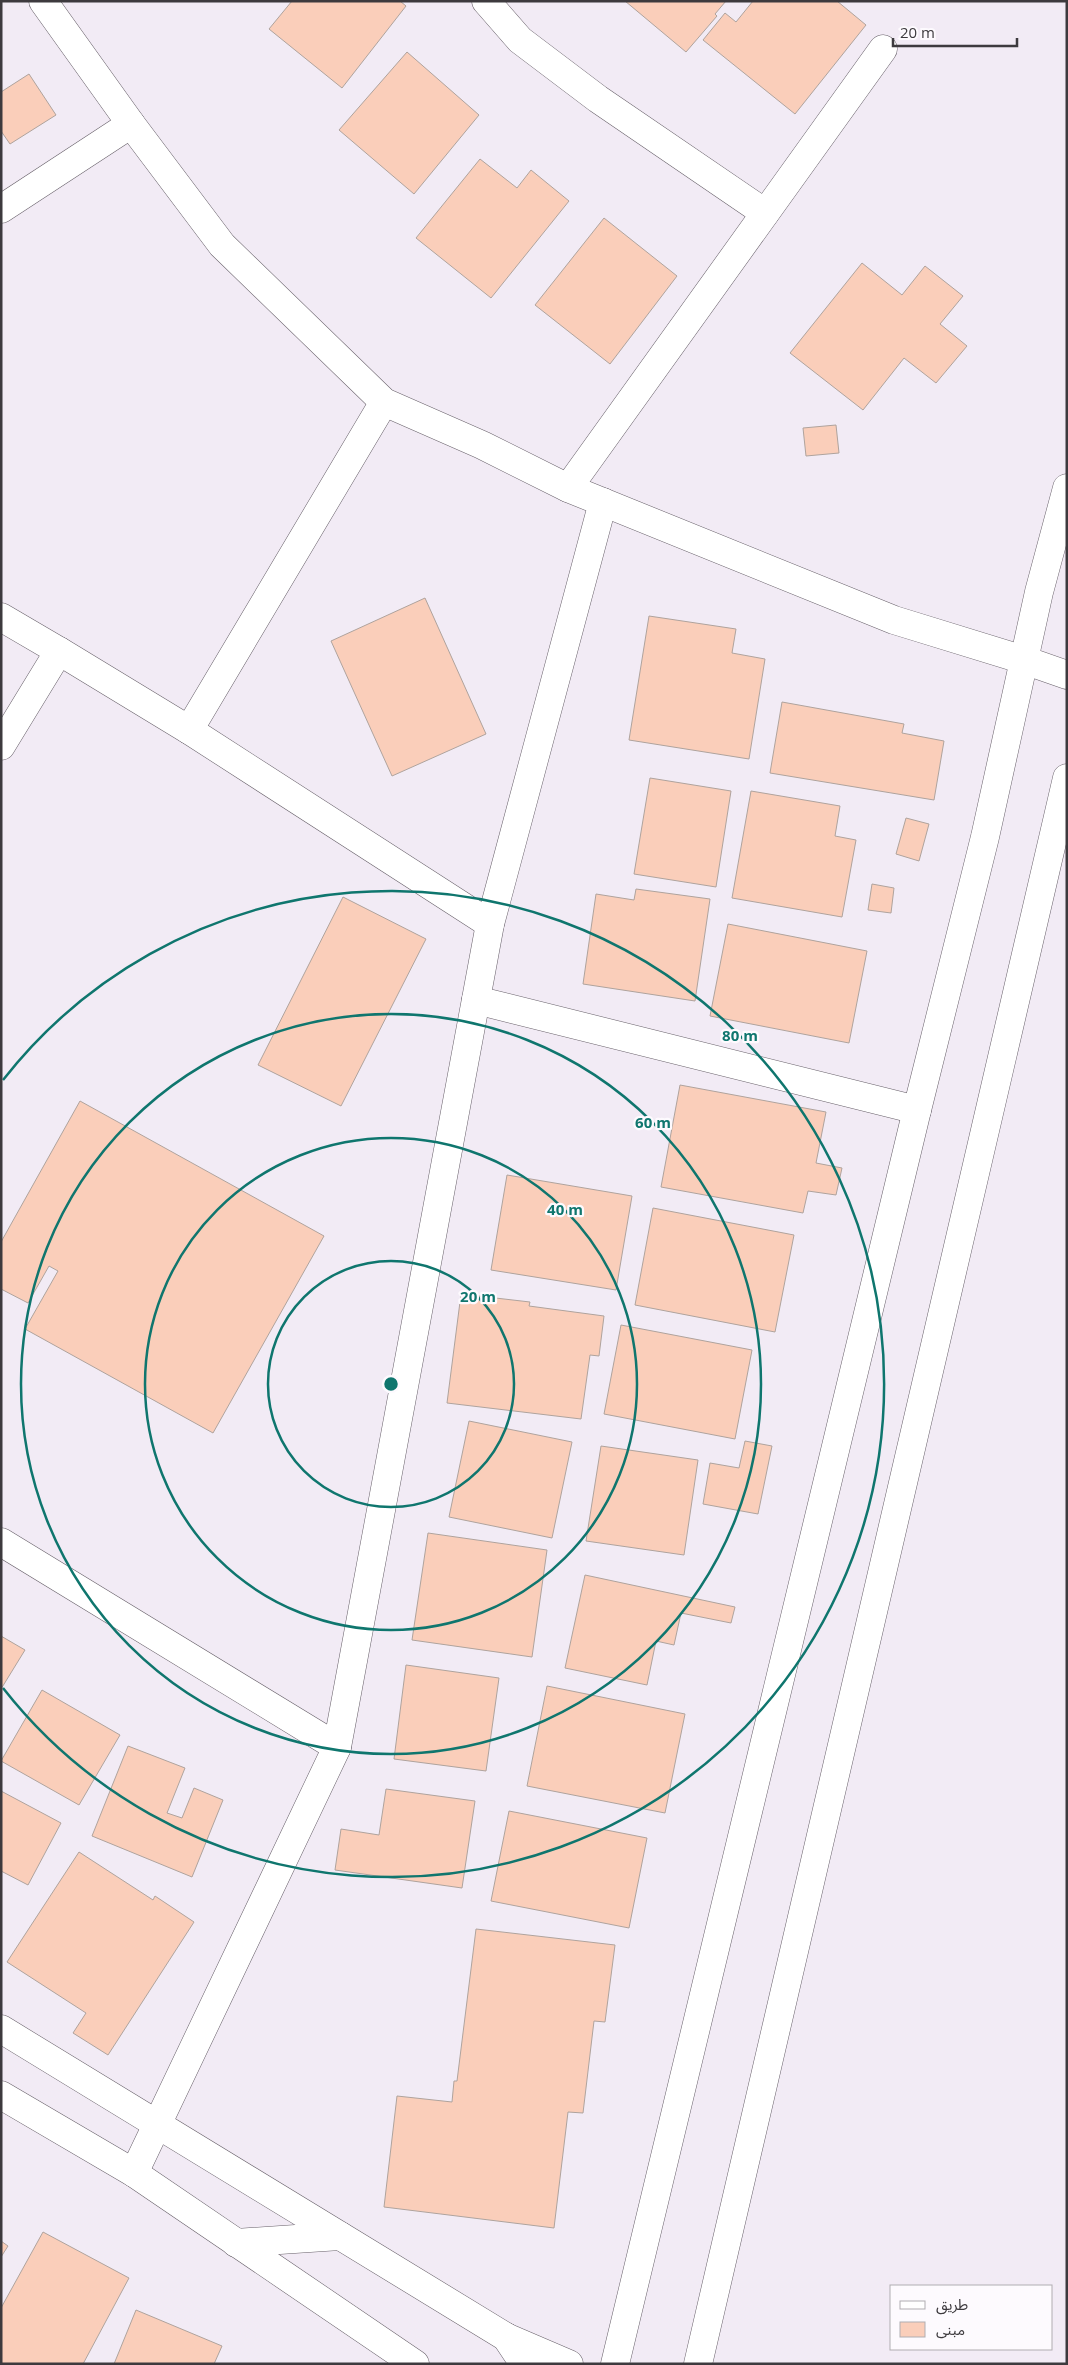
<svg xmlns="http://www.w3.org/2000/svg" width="1068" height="2365" viewBox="0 0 1068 2365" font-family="'Open Sans','Noto Sans Arabic',sans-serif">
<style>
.building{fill:#faceba;stroke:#afa39d}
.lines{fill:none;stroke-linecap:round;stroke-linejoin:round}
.minor-casing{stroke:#68616a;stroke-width:29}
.minor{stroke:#fff;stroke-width:28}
.ring{fill:none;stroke:#0f766e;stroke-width:2.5}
.centre{fill:#0f766e;stroke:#fdfafe;stroke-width:2.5}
.ring-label{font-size:15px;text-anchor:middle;font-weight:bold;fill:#0f766e;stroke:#fdfafe;stroke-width:4.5;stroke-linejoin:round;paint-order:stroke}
</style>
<rect width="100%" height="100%" fill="#f2ebf5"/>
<!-- building -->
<g class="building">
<polygon points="292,1 400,1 406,6 342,88 269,29"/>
<polygon points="625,1 726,1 715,14 717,16 686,52"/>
<polygon points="753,1 837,1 866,25 795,114 703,40 725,13 736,22"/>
<polygon points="407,52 479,115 414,194 339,130"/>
<polygon points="29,74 56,115 10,144 1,131 1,92"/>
<polygon points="480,159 517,188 531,170 569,201 491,298 416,238"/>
<polygon points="604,218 677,276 610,364 535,305"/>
<polygon points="862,263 902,295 925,266 963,296 940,324 967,346 936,383 904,358 863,410 790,353"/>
<polygon points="836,425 839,453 806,456 803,428"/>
<polygon points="425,598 486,734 392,776 331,641"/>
<polygon points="649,616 736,629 732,653 765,659 749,759 629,740"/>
<polygon points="782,702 904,724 902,733 944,741 934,800 770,773"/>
<polygon points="650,778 731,791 716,887 634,874"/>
<polygon points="751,791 840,806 835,836 856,840 842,917 732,898"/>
<polygon points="906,818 929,824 919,861 896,854"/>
<polygon points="872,884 894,888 891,913 868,910"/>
<polygon points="636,889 710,899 695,1001 583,984 596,894 634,900"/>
<polygon points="343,897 426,939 341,1106 258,1065"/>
<polygon points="728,924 867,951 849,1043 710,1016"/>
<polygon points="680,1085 826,1112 816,1163 842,1168 836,1195 808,1191 803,1213 661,1187"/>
<polygon points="80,1101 324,1236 213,1433 25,1329 58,1271 49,1266 28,1303 1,1289 1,1242"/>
<polygon points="507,1175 632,1196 616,1290 491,1270"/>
<polygon points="653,1208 794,1235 775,1332 635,1305"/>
<polygon points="461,1294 530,1302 529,1306 604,1316 599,1356 590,1355 581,1419 447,1403"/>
<polygon points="621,1325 752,1350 735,1439 604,1414"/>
<polygon points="469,1421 572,1442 552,1538 449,1517"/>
<polygon points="745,1441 772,1446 758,1514 703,1504 710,1463 739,1468"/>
<polygon points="601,1446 698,1460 684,1555 586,1541"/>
<polygon points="428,1533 547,1550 532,1657 412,1640"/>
<polygon points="585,1575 735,1607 731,1623 681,1613 674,1645 656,1641 647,1685 565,1668"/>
<polygon points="1,1636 25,1650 1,1689"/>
<polygon points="406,1665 499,1678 486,1771 394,1759"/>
<polygon points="547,1686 685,1714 665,1813 527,1786"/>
<polygon points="42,1690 120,1735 79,1805 1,1761"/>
<polygon points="128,1746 185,1768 167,1813 182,1818 194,1788 223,1800 192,1877 92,1836"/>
<polygon points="386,1789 475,1801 462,1888 335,1870 341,1829 379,1835"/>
<polygon points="1,1791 61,1823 28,1885 1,1871"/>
<polygon points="509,1811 647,1838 629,1928 491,1901"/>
<polygon points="79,1852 153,1900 155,1896 194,1922 108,2055 73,2033 86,2013 7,1962"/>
<polygon points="476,1929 615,1945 605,2022 594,2021 583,2113 568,2112 554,2228 384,2207 397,2096 452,2102 454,2081 457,2081"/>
<polygon points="43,2232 129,2278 83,2364 1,2364 1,2308"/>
<polygon points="1,2241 8,2246 1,2257"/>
<polygon points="136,2310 222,2346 214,2364 114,2364"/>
</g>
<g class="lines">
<defs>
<g id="minor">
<polyline points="43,1 131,124 222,245 384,402 482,445 568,488 894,620 1024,660 1067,675"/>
<polyline points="486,1 520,40 598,99 765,213"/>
<polyline points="1,209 131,124"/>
<polyline points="568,488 883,49"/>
<polyline points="1,617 59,651 1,746"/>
<polyline points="59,651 189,730 490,924"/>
<polyline points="189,730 384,402"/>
<polyline points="476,1000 917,1110"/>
<polyline points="1,1542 337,1747"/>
<polyline points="1,2029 506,2337 524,2364"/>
<polyline points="1,2095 134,2173 415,2364"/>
<polyline points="134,2173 337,1747 490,924 603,502"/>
<polyline points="236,2243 340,2236"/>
<polyline points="506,2337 569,2364"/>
<polyline points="615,2364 917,1110 985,837 1039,592 1067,488"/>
<polyline points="698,2364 1067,778"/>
</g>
</defs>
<!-- minor casing -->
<use href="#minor" class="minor-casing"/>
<!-- minor -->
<use href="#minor" class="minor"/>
</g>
<!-- distance rings -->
<g class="ring">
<circle cx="391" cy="1384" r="123"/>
<circle cx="391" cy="1384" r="246"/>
<circle cx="391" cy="1384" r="370"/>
<path d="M3 1080A493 493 0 1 1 3 1688"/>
</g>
<circle cx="391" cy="1384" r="8" class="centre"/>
<g class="ring-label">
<text x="740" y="1041">80 m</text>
<text x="653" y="1128">60 m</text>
<text x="565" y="1215">40 m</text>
<text x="478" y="1302">20 m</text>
</g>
<!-- border -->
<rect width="1068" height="2365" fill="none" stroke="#3d3a3e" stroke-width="5"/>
<!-- legend -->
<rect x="890" y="2285" width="162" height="65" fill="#fdfafe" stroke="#b0adb1"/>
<rect x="900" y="2301" width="25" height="8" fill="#ffffff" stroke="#b0adb1"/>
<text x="936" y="2310" font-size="15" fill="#3d3a3e">طريق</text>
<rect x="900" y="2322" width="25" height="15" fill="#faceba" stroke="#b0adb1"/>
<text x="936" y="2335" font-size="15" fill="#3d3a3e">مبنى</text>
<!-- scale -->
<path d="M893 38v8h124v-8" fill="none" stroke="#3d3a3e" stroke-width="2.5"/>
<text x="900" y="38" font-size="15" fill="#3d3a3e" stroke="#fdfafe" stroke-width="4" paint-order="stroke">20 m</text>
</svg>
